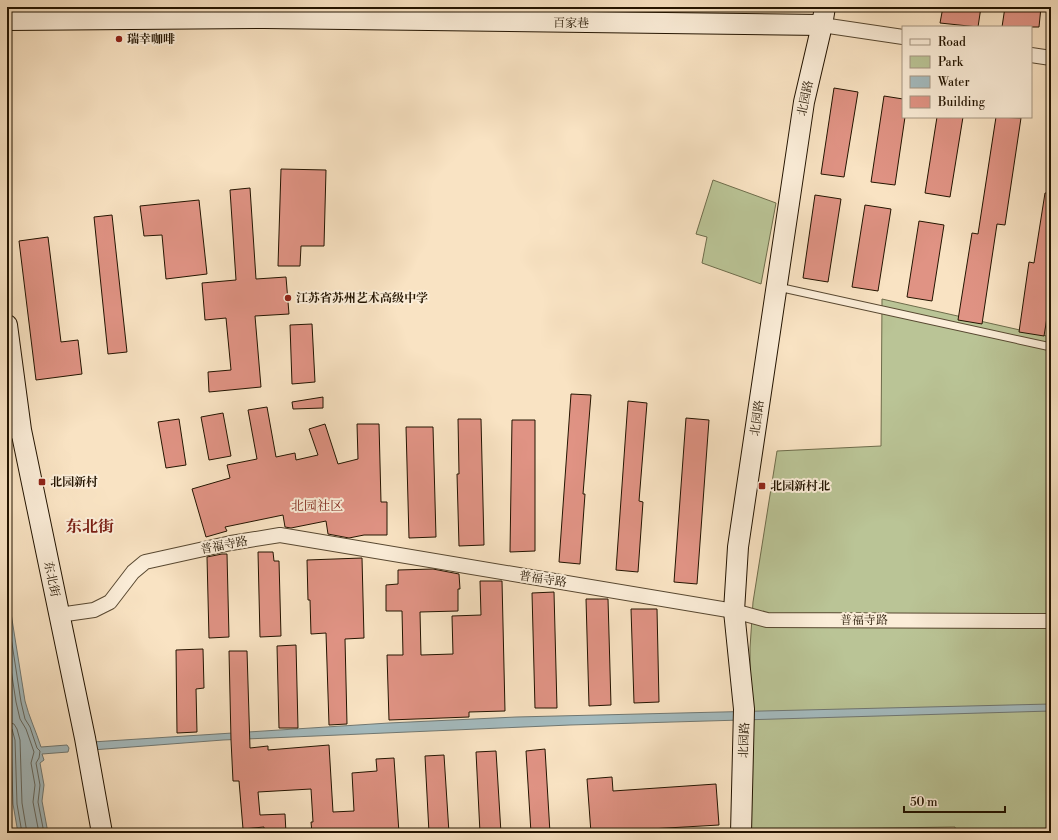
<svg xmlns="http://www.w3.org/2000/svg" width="1058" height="840" viewBox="0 0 1058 840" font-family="'Libre Bodoni','Noto Serif SC',serif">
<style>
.green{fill:#bac496;stroke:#6e6c4b}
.water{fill:#a4bbbf;stroke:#707873}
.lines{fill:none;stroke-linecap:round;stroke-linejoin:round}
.shore{stroke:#646860;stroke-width:1}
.building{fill:#e09384;stroke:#231400}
.lane-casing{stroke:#584831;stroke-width:9}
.street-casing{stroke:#584831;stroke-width:16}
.secondary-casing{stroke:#231400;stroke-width:22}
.lane{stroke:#fbedd8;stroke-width:7}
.street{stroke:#fbedd8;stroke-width:14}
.secondary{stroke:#fbedd8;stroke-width:20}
.poi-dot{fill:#8f2418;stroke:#fbedd8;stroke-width:1.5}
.labels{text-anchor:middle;stroke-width:4;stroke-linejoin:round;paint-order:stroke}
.street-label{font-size:12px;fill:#231400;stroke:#fbedd8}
.poi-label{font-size:12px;font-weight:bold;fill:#231400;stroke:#fbedd8;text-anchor:start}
.neighbourhood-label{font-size:13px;fill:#7a1f14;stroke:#fbedd8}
.district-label{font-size:16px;font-weight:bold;fill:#7a1f14;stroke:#fbedd8}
</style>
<rect width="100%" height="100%" fill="#f9e3c3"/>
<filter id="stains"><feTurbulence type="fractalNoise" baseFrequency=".005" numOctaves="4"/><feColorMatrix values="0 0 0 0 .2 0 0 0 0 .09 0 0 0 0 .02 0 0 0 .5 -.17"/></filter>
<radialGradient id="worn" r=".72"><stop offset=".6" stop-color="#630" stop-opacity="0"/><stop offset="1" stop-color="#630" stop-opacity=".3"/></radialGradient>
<!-- green -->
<g class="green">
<polygon points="713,180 776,203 761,284 702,263 707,237 696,234"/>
<polygon points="882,299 1051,337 1051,833 956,833 955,827 751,830 750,648 753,602 777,451 881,446"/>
</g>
<!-- water -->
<g class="water">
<path d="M 7,588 L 25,701 C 29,717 36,731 41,747 L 67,745 L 69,748 L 68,752 L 42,754 L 44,760 L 40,763 L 44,785 L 42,801 L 48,833 L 18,833 L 13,804 L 11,741 L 7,720 Z"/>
<polygon points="1051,704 1051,711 570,725 223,740 92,750 92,742 389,723 516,717"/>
</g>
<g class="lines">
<!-- shore -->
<g class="shore">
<polyline points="7,611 21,702 25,719 30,727 37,748 40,751 39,758 36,763 40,785 38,802 44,833"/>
<polyline points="7,643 16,702 20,719 26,729 34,752 31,763 35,785 33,802 39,833"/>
<polyline points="7,722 14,724 17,729 20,740 22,803 27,833"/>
<polyline points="7,727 12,729 15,740 17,804 22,833"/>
</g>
</g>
<!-- building -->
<g class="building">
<polygon points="943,7 981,7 978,27 940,23"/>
<polygon points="1005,7 1041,7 1039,27 1002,27"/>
<polygon points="834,88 858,92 844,177 821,174"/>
<polygon points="884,96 903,99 903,117 905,117 895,185 871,182"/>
<polygon points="937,117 963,117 950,197 925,193"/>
<polygon points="996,117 1021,118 1005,225 997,224 982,324 958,320 972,233 978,234"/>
<polygon points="281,169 326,170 324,246 301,246 300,266 278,266"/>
<polygon points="250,188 256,279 286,277 289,314 255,316 261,387 209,392 208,372 231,370 226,318 205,320 202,283 236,280 230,190"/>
<polygon points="1045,193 1051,193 1051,293 1044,336 1019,332 1029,262 1034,263"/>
<polygon points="815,195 841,199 828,282 803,278"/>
<polygon points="199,200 207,274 166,279 162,235 144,236 140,206"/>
<polygon points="865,205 891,209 878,291 852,287"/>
<polygon points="112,215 127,352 108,354 94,217"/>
<polygon points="919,221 944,225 932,301 907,297"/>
<polygon points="48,237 61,342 78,340 82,374 36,380 19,241"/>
<polygon points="312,324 315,382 292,384 290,325"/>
<polygon points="571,394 591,395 583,494 585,494 580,564 559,562"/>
<polygon points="323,397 323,408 293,409 292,402"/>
<polygon points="628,401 647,403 639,501 643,502 638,572 616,570"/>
<polygon points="267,407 276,457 295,453 296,460 318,455 309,429 325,424 338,464 358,459 357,424 379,424 381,502 387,502 387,535 364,535 349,538 328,534 326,521 291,528 285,527 283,515 225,527 227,531 206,537 192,489 230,478 227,465 257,459 248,410"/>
<polygon points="223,413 231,456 209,460 201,417"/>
<polygon points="686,418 709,420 697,584 674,582"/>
<polygon points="179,419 186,465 166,468 158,422"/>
<polygon points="458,419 481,419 484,545 459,546 457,474 459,474"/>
<polygon points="512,420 535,420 535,551 510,552"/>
<polygon points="406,427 433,427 436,537 409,538"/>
<polygon points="258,552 273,552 274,561 279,561 281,636 260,637"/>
<polygon points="222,554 227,554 229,637 209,638 207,557"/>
<polygon points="362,558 364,638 345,639 347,724 329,725 326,633 311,634 310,600 308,600 307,560"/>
<polygon points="433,569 459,574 460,589 458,589 458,611 420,612 421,655 453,654 452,616 481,615 480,581 502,581 505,711 469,712 469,717 389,720 387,655 403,655 402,611 386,611 386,585 398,584 398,570"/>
<polygon points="554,592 557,708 535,708 532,593"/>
<polygon points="586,599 608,599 611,705 589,706"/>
<polygon points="631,609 657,609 659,702 634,703"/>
<polygon points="296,645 298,728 279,728 277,646"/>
<polygon points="203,649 204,688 196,689 197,732 177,733 176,650"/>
<polygon points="229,651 247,651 250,748 268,746 268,750 329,745 333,812 354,811 352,773 377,771 376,759 394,758 399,833 380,833 380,829 337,831 337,833 312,833 311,822 313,822 311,789 258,792 260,815 285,814 286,833 264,833 264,827 243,829 239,781 233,781 231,740"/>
<polygon points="545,749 550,833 531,833 526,751"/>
<polygon points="496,751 501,833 480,833 476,752"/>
<polygon points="444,755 449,833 429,833 425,756"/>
<polygon points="612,777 613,791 716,784 719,825 615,831 615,833 591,833 587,779"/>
</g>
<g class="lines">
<defs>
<polyline id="lane" points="778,287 1051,347"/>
<g id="street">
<polyline points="822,25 903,37"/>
<polyline points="1031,55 1051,58"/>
<polyline points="7,432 21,430"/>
<polyline points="59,615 94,610 110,602 133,572 145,562 231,543 280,535 734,611 767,620 1051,621"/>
</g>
<g id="secondary">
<polyline points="7,20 264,18 822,25"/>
<polyline points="7,325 21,430 85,738 102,833"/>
<polyline points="741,833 744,709 734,611 738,547 804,102 822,25 825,7"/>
</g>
</defs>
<!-- lane casing -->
<use href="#lane" class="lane-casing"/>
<!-- street casing -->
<use href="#street" class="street-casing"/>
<!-- secondary casing -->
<use href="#secondary" class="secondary-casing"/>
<!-- lane -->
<use href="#lane" class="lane"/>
<!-- street -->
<use href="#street" class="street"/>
<!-- secondary -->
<use href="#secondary" class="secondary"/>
</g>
<!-- markers -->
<g class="poi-dot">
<circle cx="119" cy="39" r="4"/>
<circle cx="288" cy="298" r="4"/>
<rect x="38" y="478" width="8" height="8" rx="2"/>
<rect x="758" y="482" width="8" height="8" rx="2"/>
</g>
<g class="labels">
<!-- street labels -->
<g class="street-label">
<text transform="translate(571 23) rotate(1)" y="4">百家巷</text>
<text transform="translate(805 98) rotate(-78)" y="4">北园路</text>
<text transform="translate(757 418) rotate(-82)" y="4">北园路</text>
<text transform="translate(224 545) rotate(-11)" y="4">普福寺路</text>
<text transform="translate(52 579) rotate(78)" y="4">东北街</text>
<text transform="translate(543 579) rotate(9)" y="4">普福寺路</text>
<text x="864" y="624">普福寺路</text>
<text transform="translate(744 740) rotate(-88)" y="4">北园路</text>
</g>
<!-- poi labels -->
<g class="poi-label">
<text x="127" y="43">瑞幸咖啡</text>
<text x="296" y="302">江苏省苏州艺术高级中学</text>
<text x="50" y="486">北园新村</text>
<text x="770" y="490">北园新村北</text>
</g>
<!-- neighbourhood labels -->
<g class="neighbourhood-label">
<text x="317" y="510">北园社区</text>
</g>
<!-- district labels -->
<g class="district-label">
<text x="90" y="532">东北街</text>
</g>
</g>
<!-- margin -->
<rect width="1058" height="840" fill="none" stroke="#f9e3c3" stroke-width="24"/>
<rect x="8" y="8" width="1042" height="824" fill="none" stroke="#231400" stroke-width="2"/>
<rect x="12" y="12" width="1034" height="816" fill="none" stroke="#231400"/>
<!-- legend -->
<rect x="902" y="26" width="130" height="92" fill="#fbedd8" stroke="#a59682"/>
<rect x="910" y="39" width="20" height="6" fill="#fbedd8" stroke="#a59682"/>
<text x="938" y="46" font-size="12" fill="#231400">Road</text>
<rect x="910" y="56" width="20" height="12" fill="#bac496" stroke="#a59682"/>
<text x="938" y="66" font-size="12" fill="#231400">Park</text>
<rect x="910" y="76" width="20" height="12" fill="#a4bbbf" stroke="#a59682"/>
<text x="938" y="86" font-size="12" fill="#231400">Water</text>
<rect x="910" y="96" width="20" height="12" fill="#e09384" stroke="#a59682"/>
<text x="938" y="106" font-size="12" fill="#231400">Building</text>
<!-- scale -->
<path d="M904 806v6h101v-6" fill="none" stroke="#231400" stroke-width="2"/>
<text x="910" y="806" font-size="12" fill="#231400" stroke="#fbedd8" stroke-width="3" paint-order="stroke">50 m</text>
<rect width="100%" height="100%" filter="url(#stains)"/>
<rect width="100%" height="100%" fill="url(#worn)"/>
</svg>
